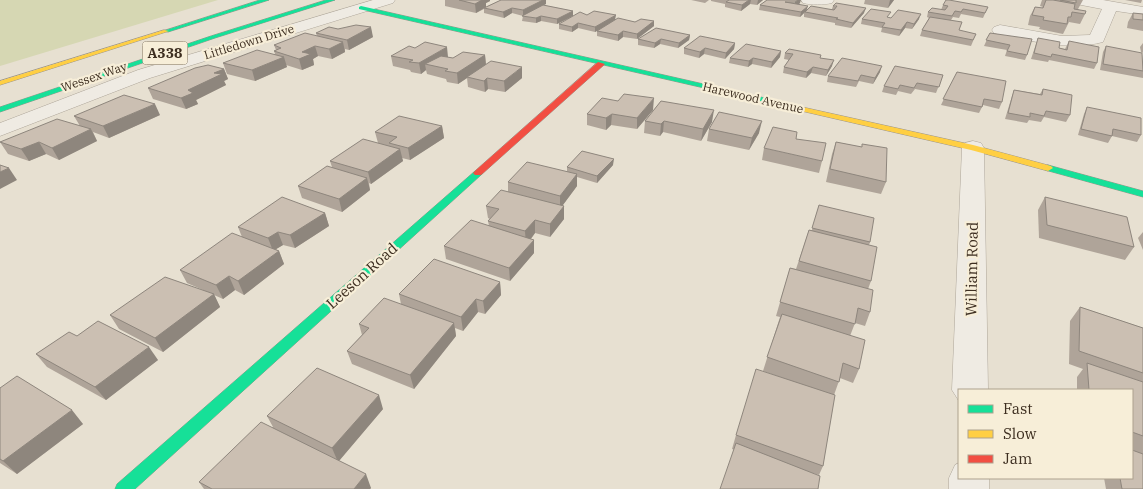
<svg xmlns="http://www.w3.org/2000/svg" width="1143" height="489" viewBox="0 0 1143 489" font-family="'IBM Plex Serif',serif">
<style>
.green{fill:#d6d7b3}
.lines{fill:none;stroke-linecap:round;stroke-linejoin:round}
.street-casing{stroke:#ada599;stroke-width:1}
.fast-casing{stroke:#9c958a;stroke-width:1}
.slow-casing{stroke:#9c958a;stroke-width:1}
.jam-casing{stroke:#9c958a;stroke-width:1}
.street{fill:#efebe3;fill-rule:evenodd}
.fast{fill:#16e098;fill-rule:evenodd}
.slow{fill:#ffcf43;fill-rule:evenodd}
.jam{fill:#f24e42;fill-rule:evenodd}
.wall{fill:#afa499}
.shaded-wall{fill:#8e867d}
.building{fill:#cbbfb2;stroke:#8e867d}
.labels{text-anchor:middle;stroke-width:4.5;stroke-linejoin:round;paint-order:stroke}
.far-street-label{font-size:12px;fill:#3d2e20;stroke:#f7eed8}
.shield{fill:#f7eed8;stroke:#756857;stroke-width:1}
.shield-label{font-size:14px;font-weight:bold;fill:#3d2e20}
.street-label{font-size:15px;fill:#3d2e20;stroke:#f7eed8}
</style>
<rect width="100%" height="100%" fill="#e7e0d1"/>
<!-- green -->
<polygon class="green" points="0,0 218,0 0,66"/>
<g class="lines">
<defs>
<g id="street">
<polygon points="373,0 395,0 393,3 150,78 0,136 0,123 138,70"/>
<path d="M 801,0 L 834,0 L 832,3 C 823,5 812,5 803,3 Z"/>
<path d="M 1069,0 L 1103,0 L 1143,7 L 1143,15 L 1116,11 L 1103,42 C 1068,51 1034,41 1000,35 L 994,33 L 992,30 L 994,27 L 1000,25 L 1062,36 L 1090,35 L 1102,9 L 1071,3 Z"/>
<polygon points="973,141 981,143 984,148 988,390 959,390 959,401 952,390 962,148 965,143"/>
<polygon points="959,463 959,478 989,478 989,489 949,489 949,478 955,465"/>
</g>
<g id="fast">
<polygon points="260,0 269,0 168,32 163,31"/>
<polygon points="326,0 335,0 215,38 0,112 0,107 211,36"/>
<polygon points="361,6 787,103 791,105 787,107 359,9 359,7"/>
<polygon points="1048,165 1143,191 1143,197 1045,170 1043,168"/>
<polygon points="478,170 483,173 481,175 135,489 115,489 117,484 475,171"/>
</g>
<g id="slow">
<polygon points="164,30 169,31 0,85 0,81"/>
<polygon points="784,103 973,145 1051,166 1053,168 1048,171 971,150 784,107"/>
</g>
<polygon id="jam" points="598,62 605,64 481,175 475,175 473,173 475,171"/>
</defs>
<!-- street casing -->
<use href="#street" class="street-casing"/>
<!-- fast casing -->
<use href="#fast" class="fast-casing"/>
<!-- slow casing -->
<use href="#slow" class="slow-casing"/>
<!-- jam casing -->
<use href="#jam" class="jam-casing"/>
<!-- street -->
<use href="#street" class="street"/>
<!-- fast -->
<use href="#fast" class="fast"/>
<!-- slow -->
<use href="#slow" class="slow"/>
<!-- jam -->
<use href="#jam" class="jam"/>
</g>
<!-- wall -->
<g class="wall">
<polygon points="445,0 490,0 490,1 486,3 486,7 501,0 546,0 546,4 543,5 573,11 573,16 557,24 541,21 536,23 522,21 523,16 512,13 504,18 484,13 484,9 476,13 445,6"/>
<polygon points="691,0 709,0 705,3"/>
<polygon points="711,0 763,0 757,5 750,4 741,11 725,7 725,4 711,1"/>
<polygon points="767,0 800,3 798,5 807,10 832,9 833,6 864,13 851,28 835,25 835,23 804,17 804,13 800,17 759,10 760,5"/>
<polygon points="865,0 894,0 888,8 864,4"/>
<polygon points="1042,0 1083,0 1078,9 1085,14 1080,24 1069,22 1063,34 1039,29 1040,27 1028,25 1030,16 1035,7 1042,8 1043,7 1040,6"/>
<polygon points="1125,0 1142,0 1141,3"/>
<polygon points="943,5 988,7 983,18 961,14 959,18 953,17 951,20 959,31 976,34 971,46 920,36 922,30 929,18 927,17 928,12 941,10"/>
<polygon points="1133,13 1143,14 1143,31 1127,28 1128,22"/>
<polygon points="587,15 615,20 635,22 654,21 654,26 637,39 623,37 618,41 597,36 597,31 595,32 578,28 572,32 559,29 559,24"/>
<polygon points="889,18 919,19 912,29 905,28 899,36 881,32 882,28 861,24 862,19"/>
<polygon points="316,33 373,37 349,50 345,49 345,52 332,59 318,56 313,59 314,65 302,70 286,65 287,67 255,81 227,74 223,63 275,54 274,51 276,50 274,45 317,36"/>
<polygon points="990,33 1027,55 1025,60 1005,56 1007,50 984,46"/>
<polygon points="690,35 689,40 678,48 660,44 654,48 638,45 638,39"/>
<polygon points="1038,38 1059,48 1065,49 1069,41 1097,63 1094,69 1049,60 1048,62 1031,59"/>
<polygon points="735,43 734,49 725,59 704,54 699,58 684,54 684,48"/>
<polygon points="1143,43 1143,53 1141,52 1140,47"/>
<polygon points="1106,46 1143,62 1143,78 1100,70 1103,52"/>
<polygon points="781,51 780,57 771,68 752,64 748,67 729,63 730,58"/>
<polygon points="785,53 820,58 832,66 826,76 811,73 806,78 783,73 784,67 789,60 784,59"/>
<polygon points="485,55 486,64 522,78 505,92 488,89 485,92 468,87 467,78 458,84 447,82 446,79 427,74 426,70 421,74 411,72 410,70 393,66 391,56 453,58"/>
<polygon points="224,69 228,79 224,81 226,85 196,100 198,104 186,109 153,99 148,88"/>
<polygon points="880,72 873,84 859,81 856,87 827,82 828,76"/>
<polygon points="957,72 1002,102 999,109 983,105 979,113 941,105"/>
<polygon points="943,75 936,93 915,89 911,94 898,91 896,95 882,92 884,86"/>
<polygon points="1043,89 1070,115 1066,122 1044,117 1041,122 1029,120 1027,123 1005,119 1012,96 1014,90 1040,94"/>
<polygon points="661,101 712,122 701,141 663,132 660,136 644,133 645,121"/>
<polygon points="1087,107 1141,135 1137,142 1112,136 1108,143 1078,135 1084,114"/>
<polygon points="653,110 637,129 611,125 606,130 587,125 587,114"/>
<polygon points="160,115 109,138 93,132 97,141 59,160 46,154 29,161 8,154 0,142 80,126 74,116"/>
<polygon points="442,126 444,138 410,160 402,158 403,161 371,184 369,183 370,190 342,212 302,198 298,186 332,167 330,161 378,143 375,132"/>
<polygon points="709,129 759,133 749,150 707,141"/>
<polygon points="836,142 861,147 886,182 881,194 826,182 832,154"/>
<polygon points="764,148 822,161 819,173 762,160"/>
<polygon points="613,165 597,183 577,177 577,186 562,206 564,219 550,237 535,233 531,239 534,253 510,281 446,259 444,246 489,226 488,221 490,219 488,218 486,206 508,192 508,182 567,171 567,167"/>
<polygon points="1045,197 1134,247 1125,260 1039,238 1038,210"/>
<polygon points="819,205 870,242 869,245 871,281 868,289 870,312 865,326 855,323 850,336 859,369 853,383 840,378 834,395 823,466 819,475 732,449 736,435 782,378 763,371 780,317 776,316 790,268 796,269 809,230 812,230"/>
<polygon points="325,213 329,226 295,248 283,245 276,249 279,251 284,264 244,295 235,290 223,299 214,295 220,307 163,352 119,329 110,315 203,290 187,283 180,270 242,237 238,227"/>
<polygon points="1143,232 1143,250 1138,238"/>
<polygon points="500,282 501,295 485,314 478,312 463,331 455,328 456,336 414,389 352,364 347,351 362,335 359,324 401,304 399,294"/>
<polygon points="1080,307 1143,328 1143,489 1106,489 1104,478 1132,478 1132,390 1077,390 1077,377 1083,369 1069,364 1070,321"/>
<polygon points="77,336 158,360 106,400 47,367 36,354"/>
<polygon points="0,388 83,424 17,474 0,463"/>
<polygon points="383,409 339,461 371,488 370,489 204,489 199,482 273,427 267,416"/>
</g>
<!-- shaded-wall -->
<g class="shaded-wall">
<polygon points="478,0 490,0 490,1 486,3 486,7 476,13 475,4"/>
<polygon points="543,0 546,0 546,4 523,16 523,10"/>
<polygon points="749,0 751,0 750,4 741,11 742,5"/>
<polygon points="758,0 763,0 757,5"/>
<polygon points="798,0 801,0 800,3 794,8 795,2"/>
<polygon points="890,0 894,0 888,8"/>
<polygon points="808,6 806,12 805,12 800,17 801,12"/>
<polygon points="512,8 512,13 504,18 503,12"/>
<polygon points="866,8 864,13 851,28 853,23"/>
<polygon points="573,11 573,16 557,24 557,19"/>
<polygon points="921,14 919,19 912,29 914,24"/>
<polygon points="616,15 615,20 595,32 595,27"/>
<polygon points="541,16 541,21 536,23 536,18"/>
<polygon points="654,21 654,26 637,39 637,34"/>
<polygon points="907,22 905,28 899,36 901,30"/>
<polygon points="578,23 578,28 572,32 572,27"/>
<polygon points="371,27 373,37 349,50 347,40"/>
<polygon points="623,31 623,37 618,41 618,35"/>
<polygon points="690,35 689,40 678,48 679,43"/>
<polygon points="661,39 660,44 654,48 655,43"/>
<polygon points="343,42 345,52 332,59 329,49"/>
<polygon points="735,43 734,49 725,59 726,53"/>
<polygon points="315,46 318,56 313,59 314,65 302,70 299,59 302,52"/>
<polygon points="447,47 448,57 425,64 426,70 421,74 419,63"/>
<polygon points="705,48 704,54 699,58 700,52"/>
<polygon points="781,51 780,57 771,68 772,62"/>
<polygon points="485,55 486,66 467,77 467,78 458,84 457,73"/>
<polygon points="284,57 287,67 255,81 252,70"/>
<polygon points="753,58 752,64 748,67 749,61"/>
<polygon points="834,60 832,66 826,76 828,70"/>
<polygon points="882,66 880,72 873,84 875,78"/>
<polygon points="522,67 522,78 505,92 504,81"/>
<polygon points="813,67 811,73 806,78 807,72"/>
<polygon points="224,69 228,79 224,81 226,85 196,100 198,104 186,109 181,98 188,90 214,73"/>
<polygon points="487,78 488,89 485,92 484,81"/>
<polygon points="654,98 653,110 637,129 637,118"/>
<polygon points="155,104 160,115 109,138 103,126"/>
<polygon points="714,110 712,122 701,141 703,129"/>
<polygon points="612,114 611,125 606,130 606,118"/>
<polygon points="664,121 663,132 660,136 661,124"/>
<polygon points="762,121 759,133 749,150 752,138"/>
<polygon points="442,126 444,138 410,160 408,148"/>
<polygon points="91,129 97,141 59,160 52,148"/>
<polygon points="39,142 46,154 29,161 21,149"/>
<polygon points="400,149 403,161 371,184 368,172"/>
<polygon points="614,159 613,165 597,183 597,176"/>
<polygon points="9,168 17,180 0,189 0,172"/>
<polygon points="577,174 577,186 560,209 560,196"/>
<polygon points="367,178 370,190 342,212 339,199"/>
<polygon points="564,206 564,219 550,237 550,224"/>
<polygon points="325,213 329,226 295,248 290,235"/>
<polygon points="535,220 535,233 526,245 525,231"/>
<polygon points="278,232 283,245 273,251 268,238"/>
<polygon points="534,240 534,253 510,281 509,268"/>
<polygon points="279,251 284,264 244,295 238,281"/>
<polygon points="229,276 235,290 223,299 216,285"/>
<polygon points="500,282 501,295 485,314 483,301"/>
<polygon points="214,294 220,307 163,352 155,338"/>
<polygon points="476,299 478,312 463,331 461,317"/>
<polygon points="454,323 456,336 414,389 410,375"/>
<polygon points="149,347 158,360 106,400 95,387"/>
<polygon points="379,395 383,409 338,462 332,448"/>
<polygon points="72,410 83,424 17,474 3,461"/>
<polygon points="366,474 371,488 370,489 354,489"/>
</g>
<!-- building -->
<g class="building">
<polygon points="459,0 482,0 475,4"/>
<polygon points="501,0 543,0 523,10 512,8 503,12 484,8"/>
<polygon points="729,0 749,0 742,5 726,2"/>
<polygon points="767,0 798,0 795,2 785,2 808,6 801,12 760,5"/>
<polygon points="946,0 949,0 988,7 985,13 963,9 961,12 955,11 952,16 928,12 932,8 945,10 948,6 943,5"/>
<polygon points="1046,0 1053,0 1075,4 1074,9 1086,11 1085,14 1072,12 1071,17 1068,17 1067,24 1043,20 1044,17 1032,15 1035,7 1043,8"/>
<polygon points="1060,0 1076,0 1076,3"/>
<polygon points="836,3 866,8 853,23 836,19 838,18 805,12 811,6 834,10 837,6 833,6"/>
<polygon points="543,5 573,11 557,19 541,16 536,18 522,16"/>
<polygon points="871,9 891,12 887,17 891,18 898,10 921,14 914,24 907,22 901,30 882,27 885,23 862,19"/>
<polygon points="594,11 616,15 595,27 578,23 572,27 559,24 580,12 587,15"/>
<polygon points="1133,13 1143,14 1143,20 1133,19"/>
<polygon points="930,17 962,22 959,30 976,34 973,40 922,30"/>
<polygon points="618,18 635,22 641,19 654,21 637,34 623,31 618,35 597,31"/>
<polygon points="356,25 371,27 347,40 316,33 329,27 338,29"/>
<polygon points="656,28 690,35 679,43 661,39 655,43 638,39"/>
<polygon points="305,33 343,42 329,49 315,46 302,52 311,54 299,59 274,51 281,48 274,45"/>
<polygon points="990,33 1032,39 1027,55 1007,51 1010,45 986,40"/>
<polygon points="700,36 735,43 726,53 705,48 700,52 684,48"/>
<polygon points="1038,38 1060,42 1059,48 1067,50 1069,41 1099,47 1097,63 1052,54 1051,57 1034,53"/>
<polygon points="425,42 447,47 419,63 409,62 413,60 391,56 409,46 415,48"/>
<polygon points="746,44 781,51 772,62 753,58 749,61 730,58"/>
<polygon points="1106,46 1142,53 1143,71 1103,64"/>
<polygon points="789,49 821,55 820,58 834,60 828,70 813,67 807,72 784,67 793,54 785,53"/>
<polygon points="257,50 284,57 252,70 223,63"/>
<polygon points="463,52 485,55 457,73 445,71 448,69 425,64 441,56 453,58"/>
<polygon points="842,58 882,66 875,78 861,75 858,81 828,76"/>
<polygon points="491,61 522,67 504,81 487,78 484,81 467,77"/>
<polygon points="208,65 224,69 214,73 222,74 188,90 193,93 181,98 148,88 195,68"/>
<polygon points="895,66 943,75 939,87 917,83 914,88 900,85 898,89 884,86"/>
<polygon points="957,72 1006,81 1002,102 984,99 982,107 943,99"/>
<polygon points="1043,89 1072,95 1070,115 1046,111 1044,116 1030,113 1030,117 1008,113 1014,90 1042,95"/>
<polygon points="624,94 654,98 637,118 612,114 606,118 587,114 602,98 618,101"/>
<polygon points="124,95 155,104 103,126 74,116"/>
<polygon points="661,101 714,110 703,129 664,121 661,124 645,121"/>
<polygon points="1087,107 1141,118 1141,135 1113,129 1112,136 1081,129"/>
<polygon points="719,112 762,121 752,138 709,129"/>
<polygon points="399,116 442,126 408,148 389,143 397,137 375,132"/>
<polygon points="57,119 91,129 52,148 39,142 21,149 0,142"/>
<polygon points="773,127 797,132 796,139 826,143 822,161 764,148"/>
<polygon points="363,139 400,149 368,172 330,161"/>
<polygon points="836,142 862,147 862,144 887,148 886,182 830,169"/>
<polygon points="582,151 614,159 597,176 567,167"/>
<polygon points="527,162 577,174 560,196 508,182"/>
<polygon points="0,165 9,168 0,172"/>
<polygon points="327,166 367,178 339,199 298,186"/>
<polygon points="501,190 564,206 550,224 535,220 525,231 488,221 499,209 486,206"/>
<polygon points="282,197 325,213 290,235 278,232 268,238 238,227"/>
<polygon points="1045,197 1127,217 1134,247 1047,225"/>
<polygon points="819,205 874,218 870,242 812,228"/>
<polygon points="471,220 534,240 509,268 444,246"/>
<polygon points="809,230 877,247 871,281 799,261"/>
<polygon points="232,233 279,251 238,281 229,276 216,285 180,270"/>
<polygon points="434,259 500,282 483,301 476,299 461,317 399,294"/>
<polygon points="790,268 873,290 870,312 858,308 855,324 780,302"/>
<polygon points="165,277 214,294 155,338 110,315"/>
<polygon points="384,298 454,323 410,375 347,351 369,328 359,324"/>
<polygon points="1080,307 1143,328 1143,373 1079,351"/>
<polygon points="782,314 865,340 859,369 843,363 839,382 767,357"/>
<polygon points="98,321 149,347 95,387 36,354 69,332 77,336"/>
<polygon points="1087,363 1143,382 1143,436 1132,432 1132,390 1089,390"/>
<polygon points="317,368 379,395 332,448 267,416"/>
<polygon points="756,369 835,395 823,466 736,435"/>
<polygon points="17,376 72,410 3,461 0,459 0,388"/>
<polygon points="261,422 366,474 354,489 212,489 199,482"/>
<polygon points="736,443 820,476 818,489 720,489"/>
<polygon points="1132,450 1143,454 1143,489 1122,489 1120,478 1132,478"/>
</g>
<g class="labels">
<!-- far-street labels -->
<g class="far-street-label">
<text transform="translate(249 42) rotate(-17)" y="4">Littledown Drive</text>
<text transform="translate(94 77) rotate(-19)" y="4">Wessex Way</text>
<text transform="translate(753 98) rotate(13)" y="4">Harewood Avenue</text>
</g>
<!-- shield labels -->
<rect class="shield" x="142.5" y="41.5" width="45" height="23" rx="4"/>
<g class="shield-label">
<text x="165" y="58">A338</text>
</g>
<!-- street labels -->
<g class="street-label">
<text transform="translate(972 269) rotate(-89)" y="5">William Road</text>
<text transform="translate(362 276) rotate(-42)" y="5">Leeson Road</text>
</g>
</g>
<!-- legend -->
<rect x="958" y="389" width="175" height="90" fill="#f7eed8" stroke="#ada18e"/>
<rect x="968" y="405" width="25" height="8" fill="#16e098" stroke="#ada18e"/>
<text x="1003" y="414" font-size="15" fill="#3d2e20">Fast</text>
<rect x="968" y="430" width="25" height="8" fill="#ffcf43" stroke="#ada18e"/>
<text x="1003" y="439" font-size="15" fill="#3d2e20">Slow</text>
<rect x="968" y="455" width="25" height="8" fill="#f24e42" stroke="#ada18e"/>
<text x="1003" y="464" font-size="15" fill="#3d2e20">Jam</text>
</svg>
